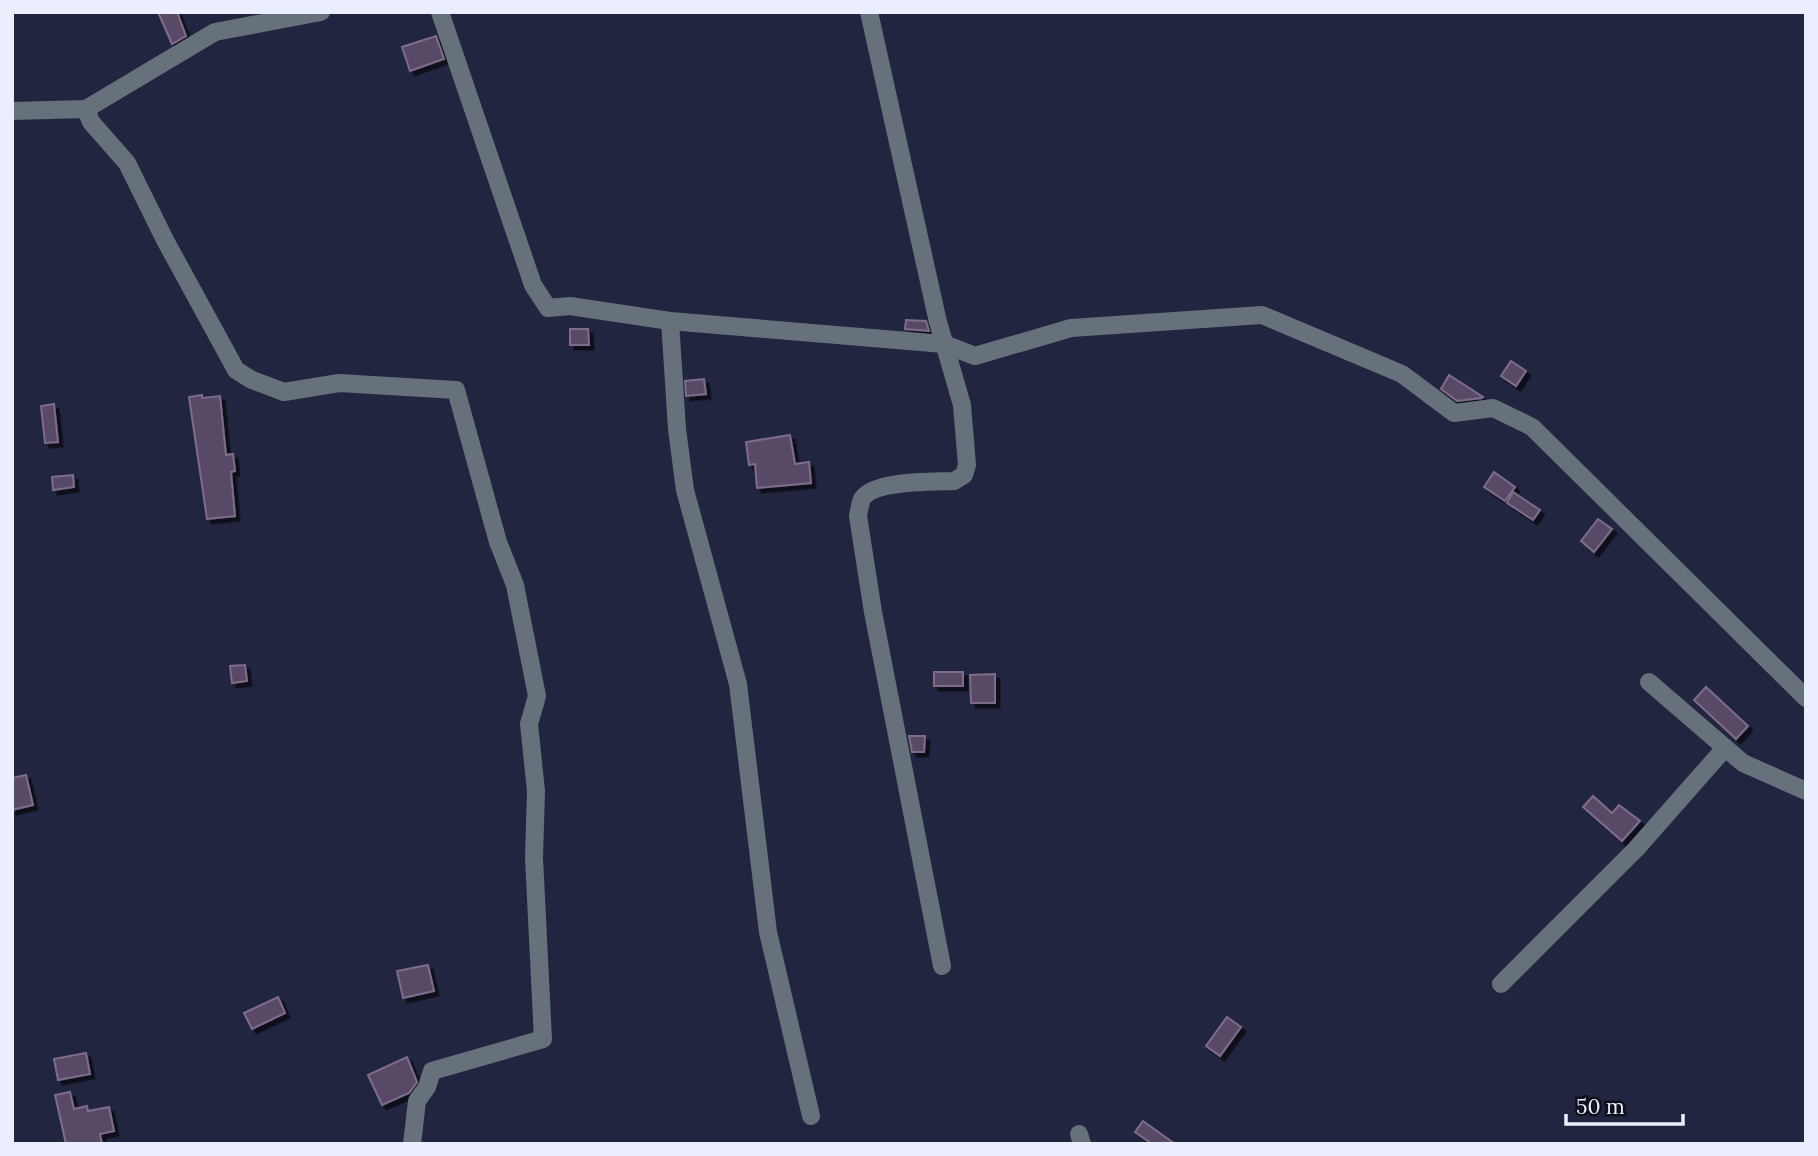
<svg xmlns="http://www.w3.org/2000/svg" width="1818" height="1156" viewBox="0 0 1818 1156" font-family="Lora,serif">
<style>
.building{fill:#594a66;stroke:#7d6d8b;stroke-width:2;filter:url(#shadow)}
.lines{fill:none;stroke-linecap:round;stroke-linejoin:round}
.minor{stroke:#67717b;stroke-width:18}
</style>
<defs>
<filter id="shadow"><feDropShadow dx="4.5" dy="4.5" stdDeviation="0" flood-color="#0009"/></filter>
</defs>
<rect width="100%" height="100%" fill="#222540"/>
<!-- building -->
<g class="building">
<polygon points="158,12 177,12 186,36 172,44"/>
<polygon points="436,36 444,59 410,71 402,47"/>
<polygon points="906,320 926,321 929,331 905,329"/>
<polygon points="570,329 588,329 589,345 570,345"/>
<polygon points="1511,361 1526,371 1516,386 1501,376"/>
<polygon points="1449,375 1483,397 1482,398 1457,401 1441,389"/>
<polygon points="704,379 706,394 686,396 685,381"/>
<polygon points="202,395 202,398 220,396 226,455 233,454 235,471 231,472 235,516 207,519 189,397"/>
<polygon points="54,404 58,442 45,443 41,406"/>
<polygon points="790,435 795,464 809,462 811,483 757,488 755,464 749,465 746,442"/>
<polygon points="1494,472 1515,487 1505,501 1484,487"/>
<polygon points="73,475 74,487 53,490 52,477"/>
<polygon points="1513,492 1540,510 1533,520 1507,503"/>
<polygon points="1598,519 1612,529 1594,552 1581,541"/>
<polygon points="245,665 247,681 232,683 230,666"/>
<rect x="934" y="672" width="29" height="14"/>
<polygon points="995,674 995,703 971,703 970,675"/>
<polygon points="1706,687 1748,726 1736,739 1694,700"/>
<polygon points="909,736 925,736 924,752 912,752"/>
<polygon points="26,775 33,805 12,810 12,778"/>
<polygon points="1593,796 1612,813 1619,805 1640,821 1622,841 1583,807"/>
<polygon points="428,965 434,991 403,998 397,971"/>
<polygon points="278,997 285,1013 252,1029 244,1013"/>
<polygon points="1227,1017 1241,1027 1220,1056 1206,1046"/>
<polygon points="86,1053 90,1074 58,1080 54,1059"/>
<polygon points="407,1057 417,1082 409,1093 382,1105 368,1075"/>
<polygon points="70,1092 74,1109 87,1106 88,1111 109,1107 114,1131 100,1134 102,1144 66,1144 55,1095"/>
<polygon points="1143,1121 1175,1144 1152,1144 1135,1132"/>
</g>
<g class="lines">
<!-- minor -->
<g class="minor">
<polyline points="440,12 533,285 548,308 570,306 670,321 944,344 975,356 1071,328 1262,315 1402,374 1454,413 1493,408 1532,427 1806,698"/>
<path d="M 869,12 L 938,322 L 962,405 L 967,465 L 964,475 L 954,481 C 932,482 873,480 862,499 C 860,504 859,511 858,516 L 873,612 L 942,966"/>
<polyline points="86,109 91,122 127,163 165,240 236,370 252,380 284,392 339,383 456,390 498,542 515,585 537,696 529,724 536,791 534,858 543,1039 432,1071 427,1087 417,1101 412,1144"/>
<polyline points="12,111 86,109 215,32 321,12"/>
<polyline points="670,321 677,429 685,490 738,684 768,932 811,1116"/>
<polyline points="1649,682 1743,763 1806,791"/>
<polyline points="1501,984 1636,849 1725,748"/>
<polyline points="1079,1134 1082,1144"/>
</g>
</g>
<!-- border -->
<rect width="1818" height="1156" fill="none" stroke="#ebeefc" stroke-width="28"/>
<!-- scale -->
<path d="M1566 1114v10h117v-10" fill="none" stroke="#ebeefc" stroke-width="3.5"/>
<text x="1576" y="1114" font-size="21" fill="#ebeefc" stroke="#0e101c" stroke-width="5" paint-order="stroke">50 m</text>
</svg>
